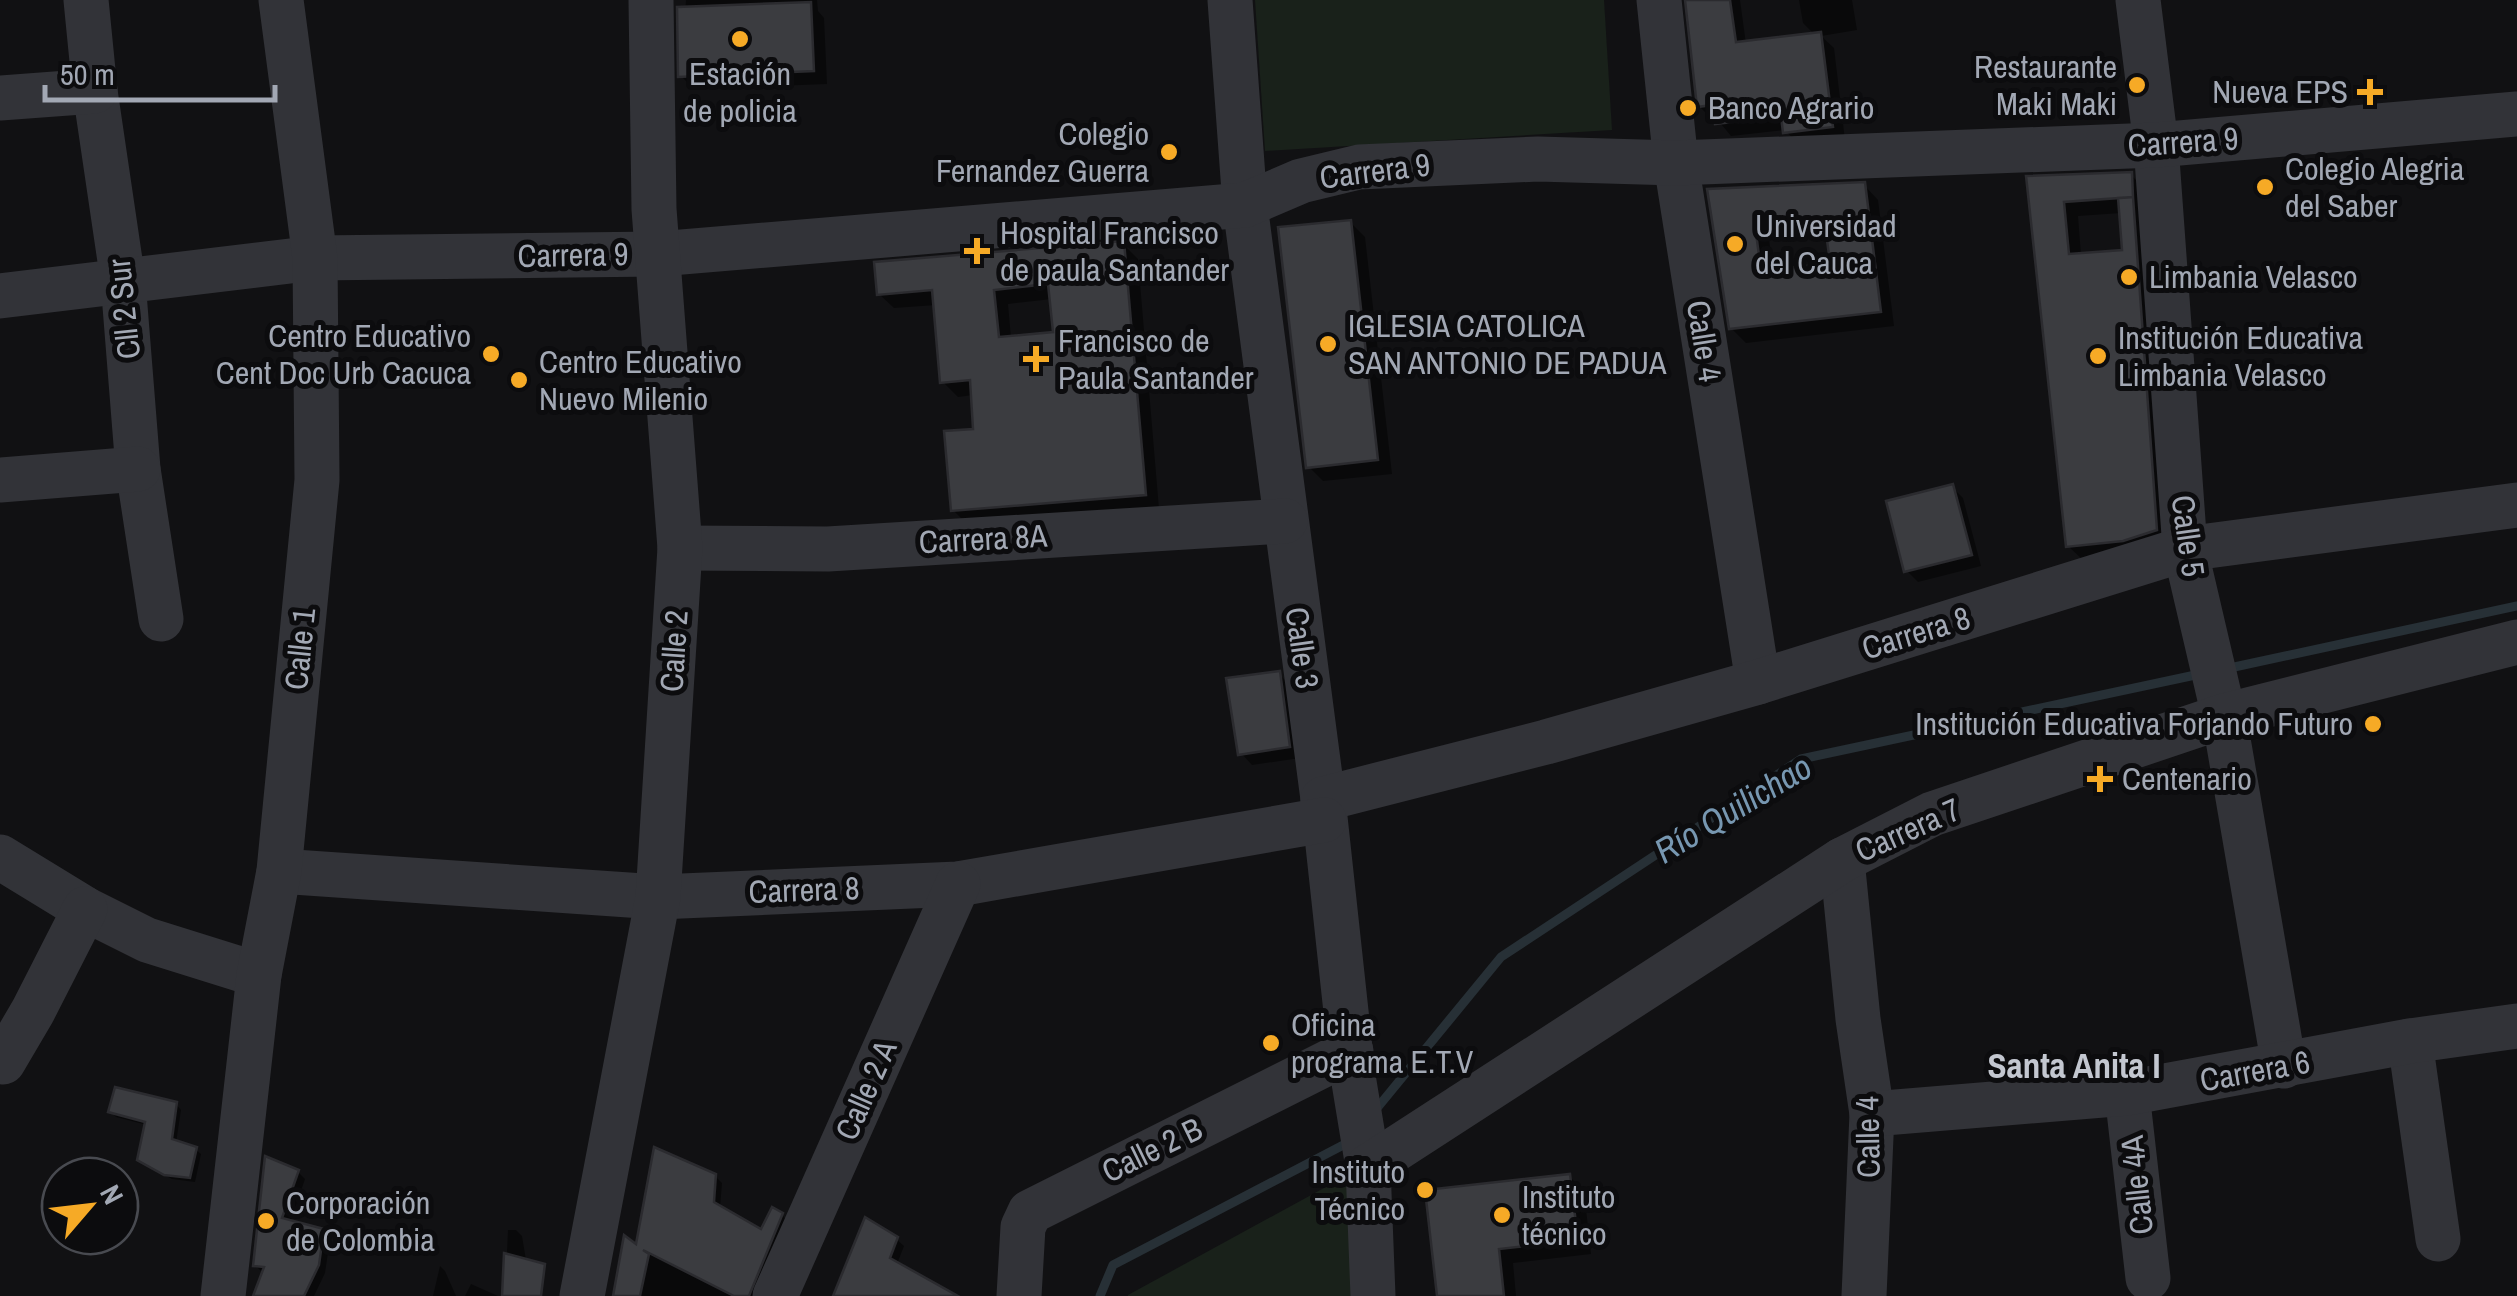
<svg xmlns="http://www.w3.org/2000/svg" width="2517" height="1296" viewBox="0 0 2517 1296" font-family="'Archivo Narrow',sans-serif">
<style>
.green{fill:#19211a}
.shadow{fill:#0007;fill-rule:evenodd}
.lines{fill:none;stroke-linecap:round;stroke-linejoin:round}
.stream{stroke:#273036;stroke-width:9}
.building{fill:#3b3c40;stroke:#2b2b2f;stroke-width:2.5;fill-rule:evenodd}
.minor{stroke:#323338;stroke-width:45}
.poi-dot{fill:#f6aa26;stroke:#0c0c0e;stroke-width:4}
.labels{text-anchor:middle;stroke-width:10;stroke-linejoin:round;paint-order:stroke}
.poi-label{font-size:32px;fill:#a2a8b4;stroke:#0c0c0e;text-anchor:start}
.street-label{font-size:32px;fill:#a2a8b4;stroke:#0c0c0e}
.water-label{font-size:35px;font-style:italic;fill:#7797b1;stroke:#0c0c0e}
.neighbourhood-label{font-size:35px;font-weight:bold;fill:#c3c7d0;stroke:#0c0c0e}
</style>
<rect width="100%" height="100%" fill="#111113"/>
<!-- green -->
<g class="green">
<polygon points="1255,0 1604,0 1612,130 1265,151"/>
<polygon points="1355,1171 1369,1296 1128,1296 1128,1295"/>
</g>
<!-- shadow -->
<g class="shadow">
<polygon points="686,0 817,0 818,11 824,18 827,84 694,89 681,76"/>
<polygon points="1688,0 1740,0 1746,44 1815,35 1803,23 1799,0 1852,0 1857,30 1821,36 1834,48 1845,140 1799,145 1785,130 1731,136 1717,119 1712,119 1699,106"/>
<path d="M 2131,175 L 2146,190 L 2171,545 L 2083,560 L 2068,546 L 2029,179 ZM 2121,213 L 2125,252 L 2081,255 L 2078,216 Z"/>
<path d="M 1864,185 L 1878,200 L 1894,326 L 1746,343 L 1731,328 L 1710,192 ZM 1829,232 L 1833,265 L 1773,272 L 1769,239 Z"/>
<polygon points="1350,222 1365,237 1392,474 1323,481 1308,466"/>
<path d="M 1123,244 L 1138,259 L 1159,509 L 968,525 L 953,510 L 976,431 L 973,395 L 958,397 L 943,382 L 936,305 L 894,308 L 879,294 ZM 1052,299 L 1055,334 L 1011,338 L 1008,304 Z"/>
<polygon points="1952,487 1963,498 1981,566 1918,582 1907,571"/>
<polygon points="1279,674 1290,685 1300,758 1252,765 1241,753"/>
<polygon points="176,1104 181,1110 176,1143 195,1149 201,1154 195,1182 172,1179 145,1165 140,1160 147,1125 116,1117 111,1112"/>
<polygon points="298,1172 305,1179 290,1223 323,1231 330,1239 325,1273 314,1296 256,1296 262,1272 255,1265"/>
<polygon points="715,1176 722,1183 720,1208 762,1233 782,1215 788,1222 756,1296 616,1296 637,1249"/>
<polygon points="1570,1177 1584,1191 1591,1254 1513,1263 1516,1296 1440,1296"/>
<polygon points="508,1230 516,1230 522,1236 532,1296 505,1296"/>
<polygon points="896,1239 904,1246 897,1264 941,1296 835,1296"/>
<polygon points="440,1266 445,1271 456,1296 433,1296"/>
<polygon points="471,1284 498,1296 465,1296"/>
</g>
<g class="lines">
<!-- stream -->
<g class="stream">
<polyline points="2225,669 2517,606"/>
<polyline points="1373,1113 1501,957 1801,759 2200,674"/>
<polyline points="1100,1296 1113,1265 1351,1141"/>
</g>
</g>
<!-- building -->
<g class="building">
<polygon points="1685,0 1730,0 1736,42 1821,32 1833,127 1783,133 1781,116 1715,124 1713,105 1697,107"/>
<polygon points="811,2 814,71 678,77 677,7"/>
<polygon points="2132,172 2133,197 2064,202 2069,254 2122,250 2118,198 2133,197 2157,530 2123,541 2066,547 2026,176"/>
<path d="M 1865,182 L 1881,312 L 1729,329 L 1707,189 ZM 1824,217 L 1830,263 L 1761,271 L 1755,225 Z"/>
<polygon points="1351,220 1378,460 1306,468 1278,227"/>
<path d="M 1124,241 L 1146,495 L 951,511 L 944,431 L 973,429 L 970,380 L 940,383 L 932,290 L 877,295 L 874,262 ZM 1048,284 L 1053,332 L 999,337 L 994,290 Z"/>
<polygon points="1953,484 1972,555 1904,572 1886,501"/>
<polygon points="1280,671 1290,747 1238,755 1226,678"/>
<polygon points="115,1087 177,1102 172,1139 197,1147 190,1178 164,1175 137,1160 145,1122 108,1112"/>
<polygon points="654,1147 716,1174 714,1202 761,1229 772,1207 783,1213 749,1296 734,1296 643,1250 649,1254 640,1296 613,1296 624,1235 636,1244"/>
<polygon points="265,1156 299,1170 282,1218 324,1229 319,1265 304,1296 253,1296 264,1267 253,1266"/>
<polygon points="1570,1174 1578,1240 1499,1249 1504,1296 1437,1296 1425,1190"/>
<polygon points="865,1217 898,1237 890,1258 958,1296 833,1296"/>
<polygon points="504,1253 545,1264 541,1296 502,1296"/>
</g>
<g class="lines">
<!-- minor -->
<g class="minor">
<polyline points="86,0 95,91 123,281 138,469 161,619"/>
<polyline points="1230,0 1245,205 1323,799 1353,1076 1368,1167 1373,1296"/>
<polyline points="1659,0 1676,163 1758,682"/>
<polyline points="2138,0 2156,145 2185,549 2224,716 2284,1066"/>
<polyline points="0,98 95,91"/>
<polyline points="0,296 315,258 658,254 1245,205 1301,181 1359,167 1538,159 1676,163 2156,145 2517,114"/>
<polyline points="0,480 138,469"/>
<polyline points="680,548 828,549 1285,521"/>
<polyline points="1323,799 1546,742 1758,682 2185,549 2517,505"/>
<polyline points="0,857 85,909 147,940 259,975"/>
<polyline points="1842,860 1858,1019 1872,1114 1864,1296"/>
<polyline points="279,871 658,897 958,884 1324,820"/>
<polyline points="2410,1041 2438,1239"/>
<polyline points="3,1062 33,1011 85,909"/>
<polyline points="2127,1093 2148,1278"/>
<polyline points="1872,1114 2127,1093 2410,1041 2517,1026"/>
<polyline points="1368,1167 1842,860 1932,814 2224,716 2517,642"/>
<polyline points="223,1296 259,975 279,871 317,480 315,258 281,0"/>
<polyline points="582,1296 658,897 680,548 654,209 651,0"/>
<polyline points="775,1296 958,884"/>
<polyline points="1019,1296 1023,1227 1030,1212 1351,1051"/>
</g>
</g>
<!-- markers -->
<g class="poi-dot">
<circle cx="740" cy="39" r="10"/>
<circle cx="2137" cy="85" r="10"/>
<path d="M2365 77h10v10h10v10h-10v10h-10v-10h-10v-10h10z"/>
<circle cx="1688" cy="108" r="10"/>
<circle cx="1169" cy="152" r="10"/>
<circle cx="2265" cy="187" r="10"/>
<circle cx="1735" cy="244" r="10"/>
<path d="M972 236h10v10h10v10h-10v10h-10v-10h-10v-10h10z"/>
<circle cx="2129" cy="277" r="10"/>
<circle cx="1328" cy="344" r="10"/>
<circle cx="491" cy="354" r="10"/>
<circle cx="2098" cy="356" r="10"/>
<path d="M1031 344h10v10h10v10h-10v10h-10v-10h-10v-10h10z"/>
<circle cx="519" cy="380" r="10"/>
<circle cx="2373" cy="724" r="10"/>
<path d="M2095 764h10v10h10v10h-10v10h-10v-10h-10v-10h10z"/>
<circle cx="1271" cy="1043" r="10"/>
<circle cx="1425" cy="1190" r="10"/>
<circle cx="1502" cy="1215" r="10"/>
<circle cx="266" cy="1221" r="10"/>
</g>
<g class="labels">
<!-- poi labels -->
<g class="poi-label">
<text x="2117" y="78" text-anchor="end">Restaurante<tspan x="2117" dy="37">Maki Maki</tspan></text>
<text x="740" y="85" text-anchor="middle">Estación<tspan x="740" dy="37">de policia</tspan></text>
<text x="2348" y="103" text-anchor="end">Nueva EPS</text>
<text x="1708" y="119">Banco Agrario</text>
<text x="1149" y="145" text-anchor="end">Colegio<tspan x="1149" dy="37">Fernandez Guerra</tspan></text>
<text x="2285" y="180">Colegio Alegria<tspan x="2285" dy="37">del Saber</tspan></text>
<text x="1755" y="237">Universidad<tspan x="1755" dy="37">del Cauca</tspan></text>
<text x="1000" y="244">Hospital Francisco<tspan x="1000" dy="37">de paula Santander</tspan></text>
<text x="2149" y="288">Limbania Velasco</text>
<text x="1348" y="337">IGLESIA CATOLICA<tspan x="1348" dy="37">SAN ANTONIO DE PADUA</tspan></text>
<text x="471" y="347" text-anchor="end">Centro Educativo<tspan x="471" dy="37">Cent Doc Urb Cacuca</tspan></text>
<text x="2118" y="349">Institución Educativa<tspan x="2118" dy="37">Limbania Velasco</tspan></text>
<text x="1058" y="352">Francisco de<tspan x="1058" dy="37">Paula Santander</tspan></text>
<text x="539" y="373">Centro Educativo<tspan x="539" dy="37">Nuevo Milenio</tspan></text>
<text x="2353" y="735" text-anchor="end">Institución Educativa Forjando Futuro</text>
<text x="2122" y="790">Centenario</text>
<text x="1291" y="1036">Oficina<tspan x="1291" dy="37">programa E.T.V</tspan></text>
<text x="1405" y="1183" text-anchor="end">Instituto<tspan x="1405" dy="37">Técnico</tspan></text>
<text x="1522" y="1208">Instituto<tspan x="1522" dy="37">técnico</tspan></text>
<text x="286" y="1214">Corporación<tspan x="286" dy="37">de Colombia</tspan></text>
</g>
<!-- street labels -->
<g class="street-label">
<text transform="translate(2183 142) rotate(-4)" y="11">Carrera 9</text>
<text transform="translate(1375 171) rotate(-7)" y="11">Carrera 9</text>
<text transform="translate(573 255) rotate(-1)" y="11">Carrera 9</text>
<text transform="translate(124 309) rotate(-96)" y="11">Cll 2 Sur</text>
<text transform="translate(1704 341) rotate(81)" y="11">Calle 4</text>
<text transform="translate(2188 536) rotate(82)" y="11">Calle 5</text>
<text transform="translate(983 539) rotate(-3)" y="11">Carrera 8A</text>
<text transform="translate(1916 633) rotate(-17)" y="11">Carrera 8</text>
<text transform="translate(1302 648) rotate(82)" y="11">Calle 3</text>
<text transform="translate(300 649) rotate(-84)" y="11">Calle 1</text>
<text transform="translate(674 651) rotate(-86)" y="11">Calle 2</text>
<text transform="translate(1908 830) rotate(-24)" y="11">Carrera 7</text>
<text transform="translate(804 890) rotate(-2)" y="11">Carrera 8</text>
<text transform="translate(2255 1071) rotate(-10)" y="11">Carrera 6</text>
<text transform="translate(866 1090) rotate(-66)" y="11">Calle 2 A</text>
<text transform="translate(1868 1137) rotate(-91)" y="11">Calle 4</text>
<text transform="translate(1152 1150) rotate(-26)" y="11">Calle 2 B</text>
<text transform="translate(2137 1185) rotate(-96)" y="11">Calle 4A</text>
</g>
<!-- water labels -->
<g class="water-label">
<text transform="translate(1733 809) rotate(-31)" y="12">Río Quilichao</text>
</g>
<!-- neighbourhood labels -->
<g class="neighbourhood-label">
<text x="2074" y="1078">Santa Anita I</text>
</g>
</g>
<!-- north arrow -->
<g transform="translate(90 1206) rotate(62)"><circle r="48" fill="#0c0c0e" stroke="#484a50" stroke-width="2.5"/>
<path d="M0-8L18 38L0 25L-18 38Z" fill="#f6aa26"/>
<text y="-15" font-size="28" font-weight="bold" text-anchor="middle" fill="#a2a8b4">N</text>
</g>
<!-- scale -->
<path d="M45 85v15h230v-15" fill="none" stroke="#a2a8b4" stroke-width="5"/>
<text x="60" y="85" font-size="30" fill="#a2a8b4" stroke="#0c0c0e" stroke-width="8" paint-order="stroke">50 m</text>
</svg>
